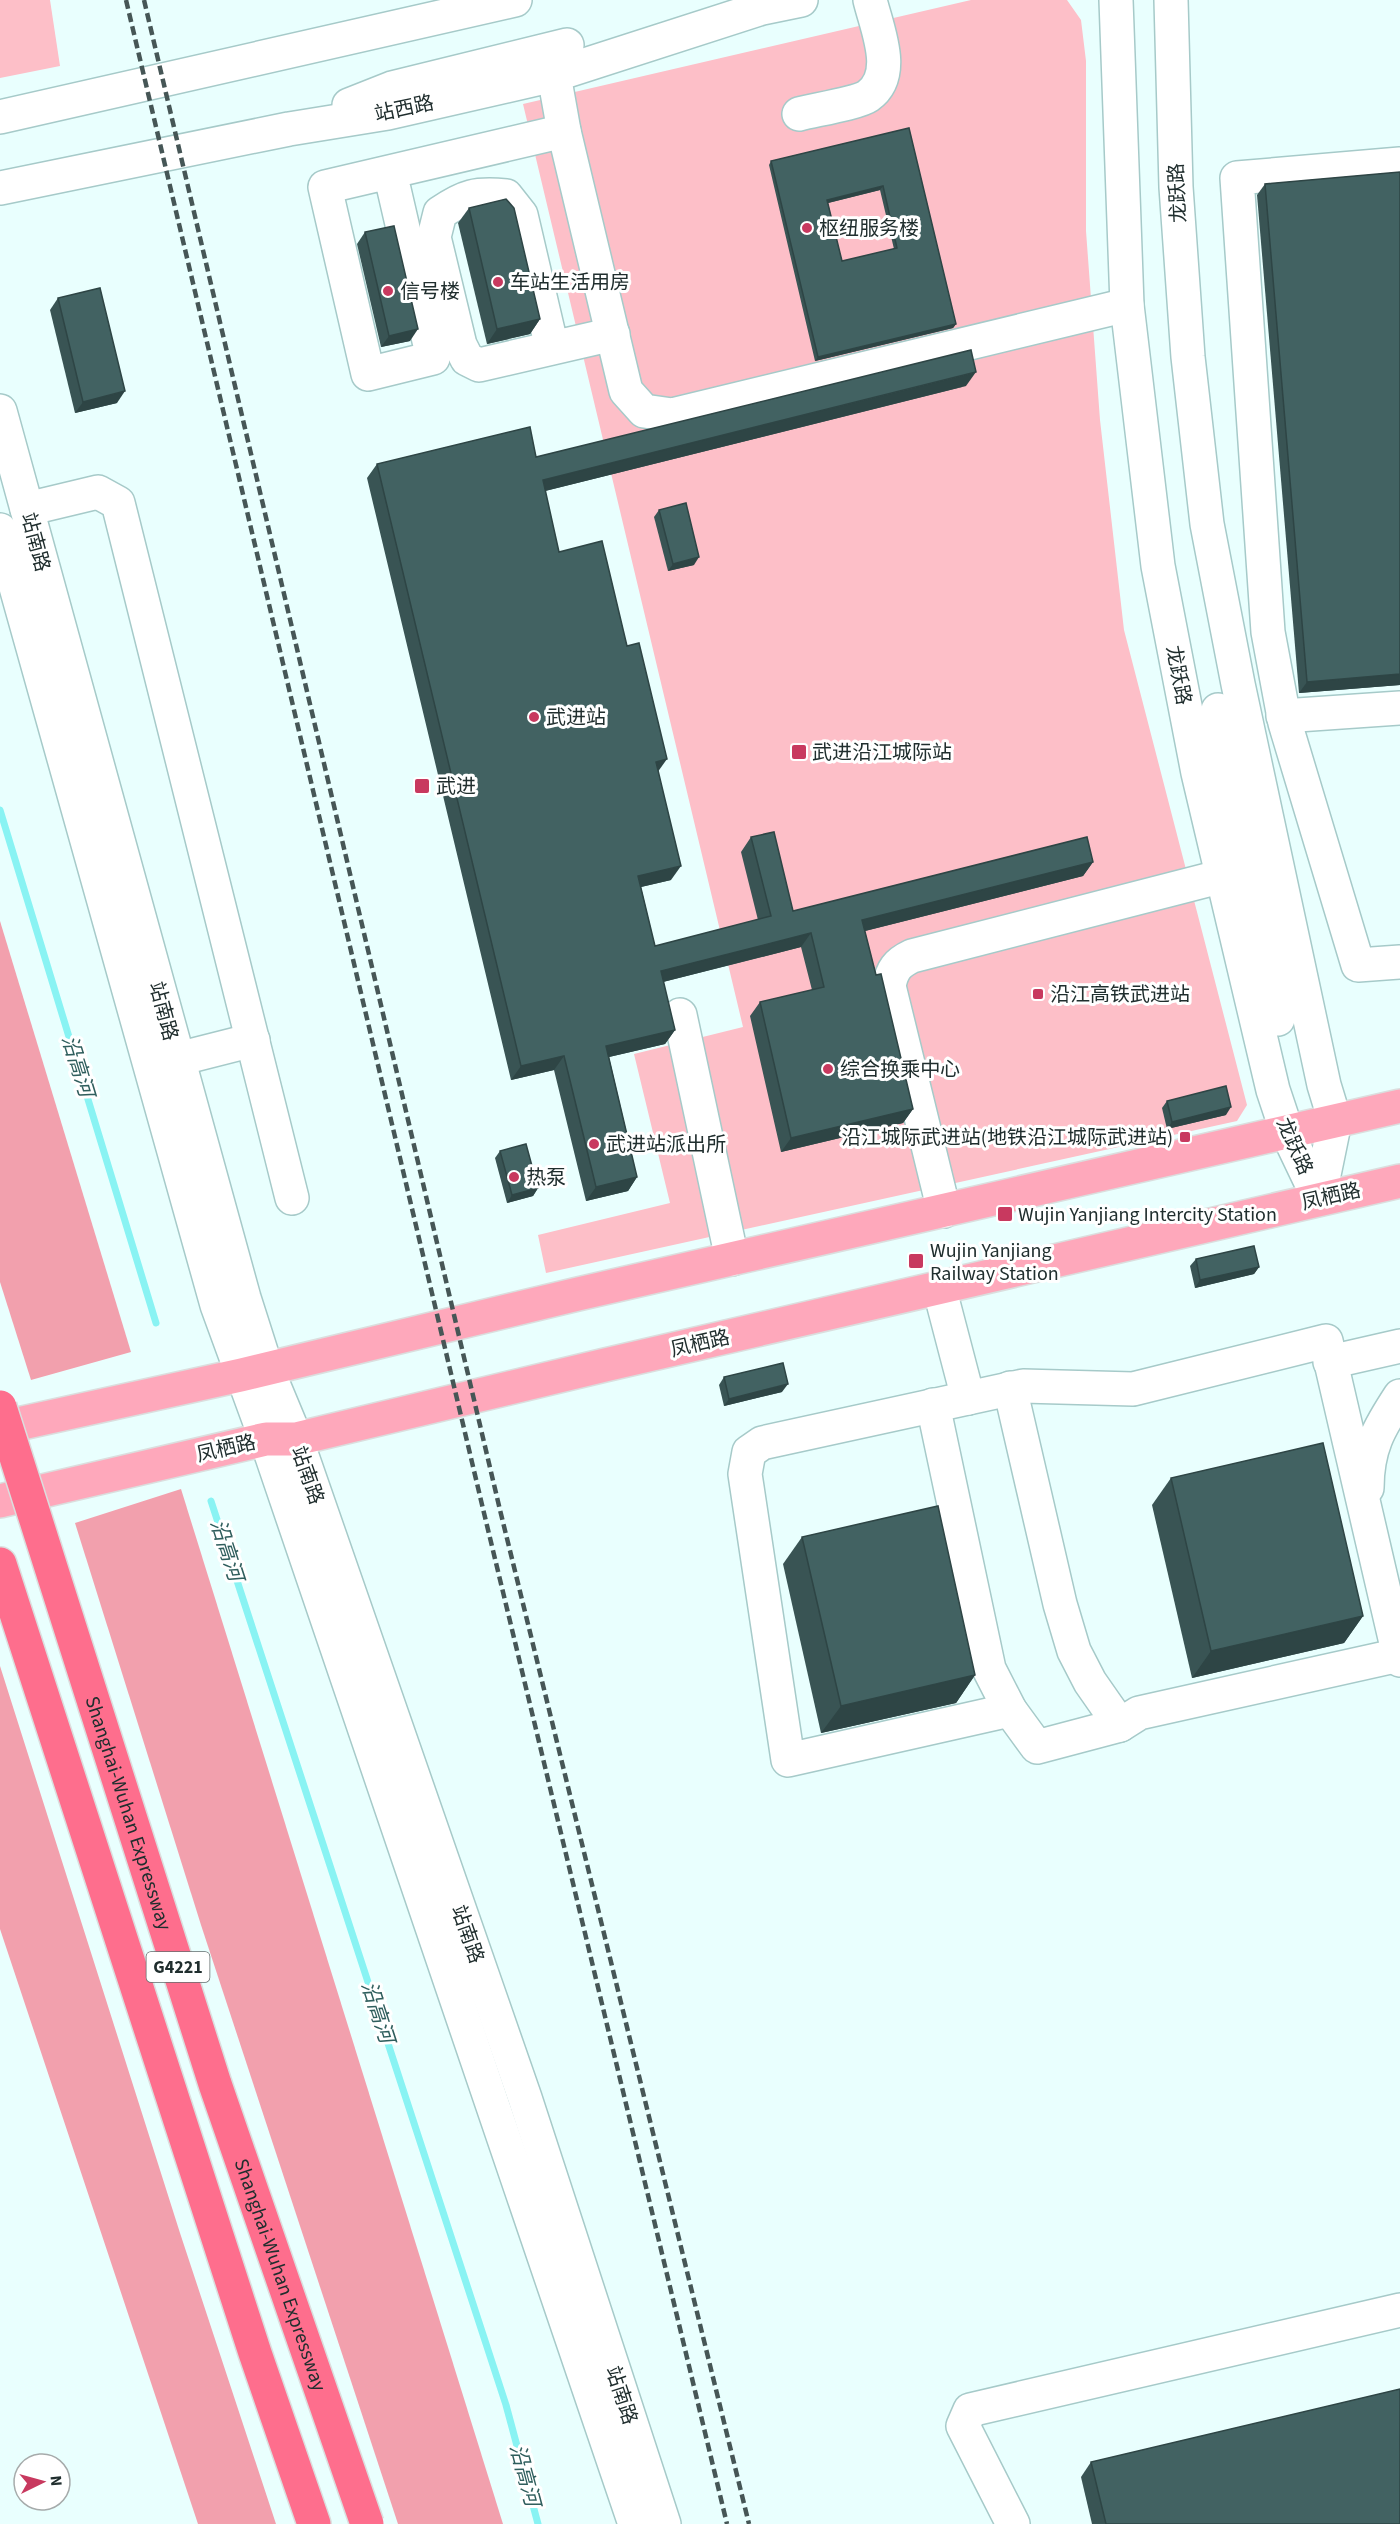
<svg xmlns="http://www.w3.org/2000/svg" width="1400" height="2524" viewBox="0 0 1400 2524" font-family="'Source Sans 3','Noto Sans SC',sans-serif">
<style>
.green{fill:#fdbfc8}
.forest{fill:#f2a0ad}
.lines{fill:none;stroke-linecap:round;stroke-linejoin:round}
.stream{stroke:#89f3f3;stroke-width:7}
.minor-casing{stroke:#a6cac9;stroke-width:36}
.major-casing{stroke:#dbdede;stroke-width:36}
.highway-casing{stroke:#dbdede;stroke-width:36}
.minor{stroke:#fff;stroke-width:33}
.major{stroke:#fea8bb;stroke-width:33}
.highway{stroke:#fe6e8d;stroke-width:33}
.rail{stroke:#465656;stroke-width:4.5;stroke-dasharray:9 4.5;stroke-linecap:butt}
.highway-bridge-casing{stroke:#dbdede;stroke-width:36;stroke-linecap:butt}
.highway-bridge{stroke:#fe6e8d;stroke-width:33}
.wall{fill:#395454;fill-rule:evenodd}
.shaded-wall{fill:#2e4545}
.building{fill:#426262;stroke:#2e4545;stroke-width:1.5;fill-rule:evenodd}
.poi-dot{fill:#c8395f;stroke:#fff;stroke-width:2}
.labels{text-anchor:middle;stroke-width:6;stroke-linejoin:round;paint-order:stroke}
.shield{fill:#fff;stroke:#636d6d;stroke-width:1.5}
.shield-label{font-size:18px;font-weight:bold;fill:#202e2e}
.street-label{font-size:20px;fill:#202e2e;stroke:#fff}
.poi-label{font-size:20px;fill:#202e2e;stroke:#fff;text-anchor:start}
.water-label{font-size:21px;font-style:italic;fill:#2f5e5d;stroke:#fff}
</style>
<rect width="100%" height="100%" fill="#e9fffe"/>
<!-- green -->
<g class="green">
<polygon points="0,0 50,0 60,66 0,78"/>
<polygon points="971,0 1067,0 1081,20 1086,61 1086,231 1100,420 1124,630 1247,1105 1237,1121 546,1273 538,1235 670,1203 634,1054 743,1027 523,104"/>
</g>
<!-- forest -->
<g class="forest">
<polygon points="0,921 131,1352 31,1380 0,1282"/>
<polygon points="181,1489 503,2524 398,2524 201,1925 75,1523"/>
<polygon points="0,1666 180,2233 276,2524 198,2524 0,1929"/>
</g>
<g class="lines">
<!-- stream -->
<g class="stream">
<polyline points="0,810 156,1323"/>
<polyline points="211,1501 506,2405 538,2524"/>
</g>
<defs>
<g id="minor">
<polyline points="1116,0 1127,305 1158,566 1198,773 1273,1090 1287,1132 1319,1199"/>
<polyline points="1171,0 1176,187 1188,357 1207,524 1238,684 1324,1085 1335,1121 1319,1199"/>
<polyline points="554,75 564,131 626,391 644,411 672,415 1127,305"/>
<polyline points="349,105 392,88 567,45"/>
<path d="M 799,114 C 814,110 858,103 868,96 C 898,75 877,29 870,0"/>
<polyline points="0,117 515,0"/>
<polyline points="1400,164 1237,178 1268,632 1285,723 1358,965 1400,962"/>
<polyline points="390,172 433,358 368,374 325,187 564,131"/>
<polyline points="0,188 289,129 388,113 554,75 762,8 801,0"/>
<path d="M 552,348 L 521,215 L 506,196 C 476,193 465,196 440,213 L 434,237 L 460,345 L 467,359 L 479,365 L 613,334"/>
<polyline points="0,411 244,1298 266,1367 296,1439 525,2098 664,2524"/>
<polyline points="27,509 98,492 118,503 292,1198"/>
<polyline points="0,530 217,1305 266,1439 635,2524"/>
<polyline points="1218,710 1278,1019"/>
<polyline points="1283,716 1400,708"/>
<polyline points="680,1015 732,1259"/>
<polyline points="178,1059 253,1040"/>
<path d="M 944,1211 L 889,986 C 892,970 897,963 912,956 L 1223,876"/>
<polyline points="939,1287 968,1398"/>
<polyline points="1330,1362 1400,1346"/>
<polyline points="933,1405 989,1669 1010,1710 1037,1747 1120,1725 1090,1682 1074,1651 1060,1604 1010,1388"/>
<path d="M 1367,1488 C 1367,1448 1379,1428 1400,1396"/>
<polyline points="1010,1710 788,1760 745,1474 749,1452 762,1443 1023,1386 1133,1389 1326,1341 1400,1660"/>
<polyline points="1120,1725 1139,1713 1399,1655"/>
<polyline points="1013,2524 963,2426 970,2410 1400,2310"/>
</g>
<g id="major">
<polyline points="0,1428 241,1375 578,1294 1400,1106"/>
<polyline points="0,1501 266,1439 296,1439 605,1365 1400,1181"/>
</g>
<polyline id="highway" points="0,1564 255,2353 314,2524"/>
</defs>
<!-- minor casing -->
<use href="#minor" class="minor-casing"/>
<!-- major casing -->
<use href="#major" class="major-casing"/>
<!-- highway casing -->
<use href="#highway" class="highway-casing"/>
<!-- minor -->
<use href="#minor" class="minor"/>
<!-- major -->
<use href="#major" class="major"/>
<!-- highway -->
<use href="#highway" class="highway"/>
<!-- rail -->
<g class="rail">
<polyline points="126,0 484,1513 727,2524"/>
<polyline points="144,0 500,1510 749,2524"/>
</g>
<defs>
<g id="highway-bridge">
<path id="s1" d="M 0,1407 L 215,2084 L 367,2524"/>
</g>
</defs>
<!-- highway-bridge casing -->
<use href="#highway-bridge" class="highway-bridge-casing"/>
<!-- highway-bridge -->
<use href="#highway-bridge" class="highway-bridge"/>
</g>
<!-- wall -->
<g class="wall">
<path d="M 909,128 L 956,324 L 953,328 L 815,361 L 769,165 L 771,161 ZM 880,190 L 894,249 L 842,261 L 828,203 Z"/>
<polygon points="1400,172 1400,685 1299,693 1257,195 1265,184"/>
<polygon points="469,208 540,319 530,334 487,344 458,223"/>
<polygon points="365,232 410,341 381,347 357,244"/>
<polygon points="58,298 117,403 75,413 50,310"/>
<polygon points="966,386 545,491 559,552 627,646 658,772 671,880 641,887 655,946 758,920 741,852 751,837 793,911 1093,862 1083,876 865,931 876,975 913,1109 903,1123 781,1152 750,1016 760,1002 812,990 801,947 663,982 675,1030 665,1044 609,1057 637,1177 628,1191 586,1201 554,1070 511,1080 367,478 377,464 536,457"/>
<polygon points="659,510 694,565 668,571 654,517"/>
<polygon points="1167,1101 1226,1115 1167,1129 1162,1108"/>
<polygon points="500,1151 538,1188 533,1196 507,1203 495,1158"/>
<polygon points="1196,1259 1259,1267 1254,1274 1195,1288 1190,1266"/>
<polygon points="724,1377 782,1392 724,1406 719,1385"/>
<polygon points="1171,1478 1363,1616 1344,1643 1192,1678 1152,1505"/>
<polygon points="802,1537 975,1675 956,1703 821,1733 783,1564"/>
<polygon points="1091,2462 1400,2524 1092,2524 1081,2477"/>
</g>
<!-- shaded-wall -->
<g class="shaded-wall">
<polygon points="883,186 880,190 824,204 827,200"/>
<polygon points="540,319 530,334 487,344 497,329"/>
<polygon points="956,324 953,328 815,361 818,357"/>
<polygon points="418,329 410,341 381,347 389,336"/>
<polygon points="976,372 966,386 533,494 543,480"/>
<polygon points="125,391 117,403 75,413 83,402"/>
<polygon points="699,557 694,565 668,571 673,564"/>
<polygon points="1400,674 1400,685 1299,693 1307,682"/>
<polygon points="667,759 657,773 656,762"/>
<polygon points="1093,862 1083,876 853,934 862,920"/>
<polygon points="681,866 671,880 628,890 638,876"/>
<polygon points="811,933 801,947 651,985 661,971"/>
<polygon points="675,1030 665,1044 596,1060 606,1046"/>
<polygon points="564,1056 554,1070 511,1080 521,1066"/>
<polygon points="1231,1107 1226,1115 1167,1129 1172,1122"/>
<polygon points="913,1109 903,1123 781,1152 791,1138"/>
<polygon points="637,1177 628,1191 586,1201 596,1187"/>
<polygon points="538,1188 533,1196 507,1203 512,1195"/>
<polygon points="1259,1267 1254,1274 1195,1288 1200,1280"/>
<polygon points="788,1384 782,1392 724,1406 729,1399"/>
<polygon points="1363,1616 1344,1643 1192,1678 1211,1651"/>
<polygon points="975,1675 956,1703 821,1733 841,1706"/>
</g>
<!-- building -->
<g class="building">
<path d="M 909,128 L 956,324 L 818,357 L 771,161 ZM 883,186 L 897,248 L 842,261 L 827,200 Z"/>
<polygon points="1400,172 1400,674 1307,682 1265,184"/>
<polygon points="506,199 514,208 540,319 497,329 469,208"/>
<polygon points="394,226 418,329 389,336 365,232"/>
<polygon points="100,288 125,391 83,402 58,298"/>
<polygon points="971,350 976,372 543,480 559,552 602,541 627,646 639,643 667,759 656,762 681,866 638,876 655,946 771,916 751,837 774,832 793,911 1087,837 1093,862 862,920 876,975 881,974 913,1109 791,1138 760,1002 824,987 811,933 661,971 675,1030 606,1046 637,1177 596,1187 564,1056 521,1066 377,464 530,427 536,457"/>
<polygon points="686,503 699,557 673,564 659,510"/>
<polygon points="1226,1086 1231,1107 1172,1122 1167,1101"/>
<polygon points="526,1144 538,1188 512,1195 500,1151"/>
<polygon points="1254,1246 1259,1267 1200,1280 1196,1259"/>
<polygon points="783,1363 788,1384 729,1399 724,1377"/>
<polygon points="1323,1443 1363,1616 1211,1651 1171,1478"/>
<polygon points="938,1506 975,1675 841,1706 802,1537"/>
<polygon points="1400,2389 1400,2524 1106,2524 1091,2462"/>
</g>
<!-- markers -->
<g class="poi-dot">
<circle cx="807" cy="228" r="6"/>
<circle cx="498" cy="282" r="6"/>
<circle cx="388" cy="291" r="6"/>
<circle cx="534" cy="717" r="6"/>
<rect x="791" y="744" width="16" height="16" rx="3"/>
<rect x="414" y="778" width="16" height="16" rx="3"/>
<rect x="1032" y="988" width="12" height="12" rx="3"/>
<circle cx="828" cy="1069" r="6"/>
<rect x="1179" y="1131" width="12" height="12" rx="3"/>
<circle cx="594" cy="1144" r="6"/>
<circle cx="514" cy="1177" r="6"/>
<rect x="997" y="1206" width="16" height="16" rx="3"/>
<rect x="908" y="1253" width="16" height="16" rx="3"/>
</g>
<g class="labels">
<!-- shield labels -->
<rect class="shield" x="146.5" y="1952" width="63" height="30" rx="4.5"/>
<g class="shield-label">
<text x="178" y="1973">G4221</text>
</g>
<!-- street labels -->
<g class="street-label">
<text transform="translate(404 108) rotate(-12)" y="7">站西路</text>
<text transform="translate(1177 193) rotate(-93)" y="7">龙跃路</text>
<text transform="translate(36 542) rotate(75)" y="7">站南路</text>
<text transform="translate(1179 675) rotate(79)" y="7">龙跃路</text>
<text transform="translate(164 1011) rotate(75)" y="7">站南路</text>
<text transform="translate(1295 1146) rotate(66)" y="7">龙跃路</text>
<text transform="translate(1331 1196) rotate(-13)" y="7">凤栖路</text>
<text transform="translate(700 1343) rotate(-13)" y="7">凤栖路</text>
<text transform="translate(226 1448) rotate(-13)" y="7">凤栖路</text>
<text transform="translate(308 1475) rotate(71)" y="7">站南路</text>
<text dy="7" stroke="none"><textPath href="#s1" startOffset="426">Shanghai-Wuhan Expressway</textPath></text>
<text transform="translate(468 1934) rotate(71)" y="7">站南路</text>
<text dy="7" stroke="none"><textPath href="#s1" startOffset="912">Shanghai-Wuhan Expressway</textPath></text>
<text transform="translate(622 2395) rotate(72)" y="7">站南路</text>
</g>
<!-- poi labels -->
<g class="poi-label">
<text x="819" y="235">枢纽服务楼</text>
<text x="510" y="289">车站生活用房</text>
<text x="400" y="298">信号楼</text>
<text x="546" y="724">武进站</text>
<text x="812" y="759">武进沿江城际站</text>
<text x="436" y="793">武进</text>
<text x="1050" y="1001">沿江高铁武进站</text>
<text x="840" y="1076">综合换乘中心</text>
<text x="1173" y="1144" text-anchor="end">沿江城际武进站(地铁沿江城际武进站)</text>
<text x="606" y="1151">武进站派出所</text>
<text x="526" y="1184">热泵</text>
<text x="1018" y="1221">Wujin Yanjiang Intercity Station</text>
<text x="930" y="1257">Wujin Yanjiang<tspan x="930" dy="23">Railway Station</tspan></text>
</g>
<!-- water labels -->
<g class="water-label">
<text transform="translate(78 1066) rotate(73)" y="7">沿高河</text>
<text transform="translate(227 1550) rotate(72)" y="7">沿高河</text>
<text transform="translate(378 2012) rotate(72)" y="7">沿高河</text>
<text transform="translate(525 2475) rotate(75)" y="7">沿高河</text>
</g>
</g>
<!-- north arrow -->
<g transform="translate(42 2482) rotate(85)"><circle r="28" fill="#ffffff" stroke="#a6abab" stroke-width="1.5"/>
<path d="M0-4.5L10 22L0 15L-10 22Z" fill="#c8395f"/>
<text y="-9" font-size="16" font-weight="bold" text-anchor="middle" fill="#202e2e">N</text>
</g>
</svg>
